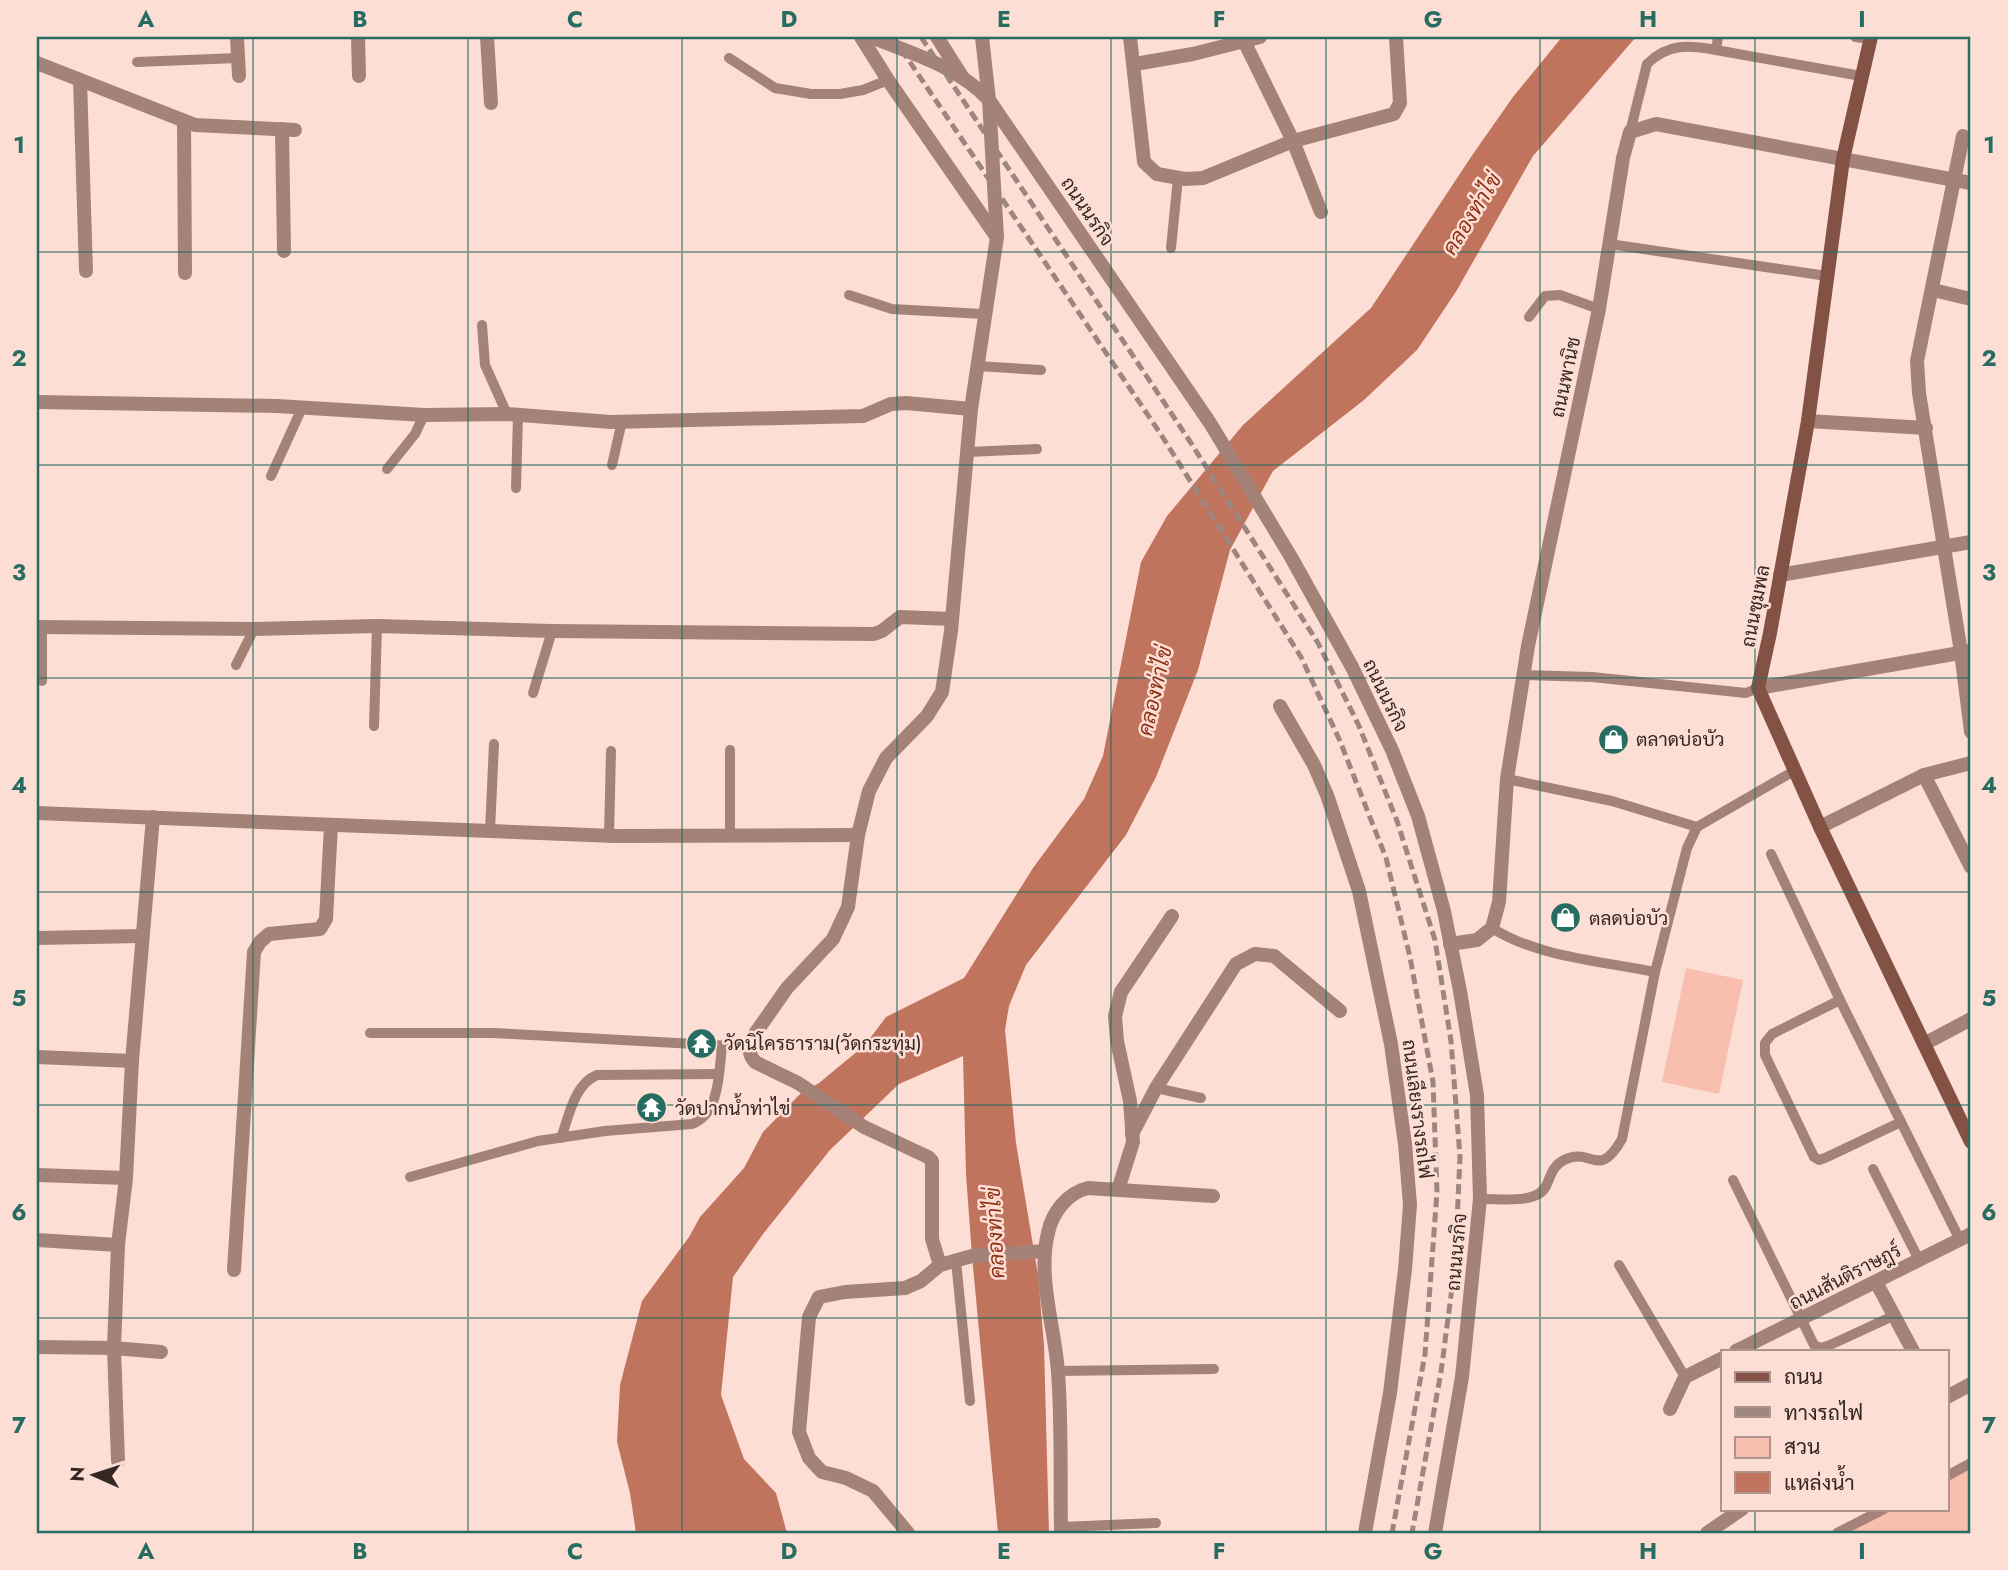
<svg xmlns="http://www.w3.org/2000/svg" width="2008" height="1570" viewBox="0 0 2008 1570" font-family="Jost,Sarabun,sans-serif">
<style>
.green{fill:#f8bfaf}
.water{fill:#c0745e}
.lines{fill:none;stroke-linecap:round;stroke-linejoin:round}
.service{stroke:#a58278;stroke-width:10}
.minor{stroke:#a58278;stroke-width:14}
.secondary{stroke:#835245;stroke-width:14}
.rail{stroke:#9d867f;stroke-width:5;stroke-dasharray:10 5;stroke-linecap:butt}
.grid{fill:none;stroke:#266c60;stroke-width:2;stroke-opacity:0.55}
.labels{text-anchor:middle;stroke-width:5;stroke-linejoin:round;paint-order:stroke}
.street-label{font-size:19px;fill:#352723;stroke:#fdded5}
.poi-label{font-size:19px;fill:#352723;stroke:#fdded5;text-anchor:start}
.water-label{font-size:21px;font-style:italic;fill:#8f3115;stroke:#fdded5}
.neatline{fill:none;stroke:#266c60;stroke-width:2.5}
.grid-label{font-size:23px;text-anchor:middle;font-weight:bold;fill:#266c60}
</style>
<rect width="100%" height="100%" fill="#fdded5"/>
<!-- green -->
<g class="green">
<polygon points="1686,968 1743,980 1719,1094 1662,1082"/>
<polygon points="1971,1463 1971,1533 1837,1533 1884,1509 1947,1509 1947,1476"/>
</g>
<!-- water -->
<polygon class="water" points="1562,37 1636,37 1533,156 1457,290 1417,350 1364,400 1273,471 1230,550 1198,670 1156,777 1126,835 1026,965 1009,1006 1005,1030 1016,1143 1038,1275 1044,1345 1049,1533 998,1533 972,1256 966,1174 963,1056 899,1084 830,1150 763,1234 733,1277 721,1395 744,1459 776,1493 787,1533 636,1533 630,1493 617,1442 620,1385 642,1301 689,1237 700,1217 744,1168 763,1132 801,1093 819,1083 865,1045 886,1017 964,978 1033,868 1084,799 1103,756 1141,562 1167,516 1243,425 1371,308 1473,154 1513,97"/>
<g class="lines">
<!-- service -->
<g class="service">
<polyline points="1718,37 1716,50 1861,76"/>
<polyline points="1855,37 1870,39"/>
<polyline points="729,58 775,88 811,94 840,94 863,90 888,80"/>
<polyline points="137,62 238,58"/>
<path d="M 1630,132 L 1647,64 C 1668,43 1689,45 1716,50"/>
<polyline points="1609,244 1827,276"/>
<polyline points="1171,248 1178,178"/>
<polyline points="849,295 892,309 983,314"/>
<polyline points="1529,317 1545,296 1560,295 1599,309"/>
<polyline points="482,325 485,365 507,414"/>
<polyline points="977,366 1041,370"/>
<polyline points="968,452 1037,449"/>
<polyline points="612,465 622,421"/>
<polyline points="387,469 415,434 424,415"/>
<polyline points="271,476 302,408"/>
<polyline points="516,488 518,416"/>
<polyline points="236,665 254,629"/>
<polyline points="1524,675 1592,677 1746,693 1758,688"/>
<polyline points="42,681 42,627"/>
<polyline points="533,693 552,631"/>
<polyline points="374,726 377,626"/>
<polyline points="730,750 730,835"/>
<polyline points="1507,779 1612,801 1697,827"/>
<polyline points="490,831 494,744"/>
<polyline points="609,836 611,751"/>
<polyline points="1771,854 1840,1000 1960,1240"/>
<path d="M 1492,928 C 1537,957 1602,961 1655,972"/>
<polyline points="1840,1000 1772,1034 1765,1043 1765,1055 1814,1157 1819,1160 1825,1158 1901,1122"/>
<polyline points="370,1033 494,1033 749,1047"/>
<polyline points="1156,1088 1201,1098"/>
<path d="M 561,1138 C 569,1117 574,1084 597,1075 L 718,1074"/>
<polyline points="1873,1169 1919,1260"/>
<path d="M 410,1177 L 538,1141 L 605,1131 L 692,1124 C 720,1114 719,1071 722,1046"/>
<polyline points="1733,1180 1814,1345 1821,1348 1830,1345 1893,1316"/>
<path d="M 1480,1199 C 1498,1198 1537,1205 1546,1186 C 1551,1176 1552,1166 1564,1160 C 1592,1146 1598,1181 1622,1139 L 1655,972 L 1687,848 L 1697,827 L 1794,771"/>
<polyline points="956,1261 970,1401"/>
<polyline points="1619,1265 1685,1377"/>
<polyline points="1058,1371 1214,1369"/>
<polyline points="1947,1476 1971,1463"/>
<polyline points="1061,1527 1156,1523"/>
<polyline points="1837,1533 1884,1509"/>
</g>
<!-- minor -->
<g class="minor">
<polyline points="237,37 239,76"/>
<polyline points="358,37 359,76"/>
<polyline points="487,37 491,103"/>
<polyline points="861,37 888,80 996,236"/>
<path d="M 871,37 C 911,53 959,67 989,100 L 1210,423 L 1291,557 L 1352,667 L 1392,750 L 1418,816 L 1444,911 L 1460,991 L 1477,1095 L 1480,1199 L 1462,1377 L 1435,1533"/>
<polyline points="937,37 963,78"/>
<polyline points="1130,37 1144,162 1157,174 1185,179 1203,178 1293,141 1394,114 1400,103 1396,37"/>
<polyline points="1242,37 1293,141 1321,212"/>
<polyline points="37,63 195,125 295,130"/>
<polyline points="1135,64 1193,54 1260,37"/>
<polyline points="80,80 86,271"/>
<polyline points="184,121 185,273"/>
<polyline points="282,129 284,251"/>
<polyline points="1963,136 1917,361 1919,393 1961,652 1971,732"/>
<polyline points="1933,290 1971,299"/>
<polyline points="37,402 277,406 424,415 507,414 611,422 863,416 891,404 906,403 971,409"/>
<polyline points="1808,421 1926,428"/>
<polyline points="1780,575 1971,542"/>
<polyline points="37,627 254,629 377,626 552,631 874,634 882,631 900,617 952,619"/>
<polyline points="1758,688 1971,651"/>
<polyline points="1280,706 1314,765 1327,795 1359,891 1391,1044 1405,1144 1410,1205 1405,1269 1390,1393 1365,1533"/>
<polyline points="1924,775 1971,867"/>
<polyline points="37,813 614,836 858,835"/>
<polyline points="1820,827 1924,775 1971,763"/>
<polyline points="37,938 142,936"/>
<polyline points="1450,944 1477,940 1492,928 1499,902 1507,779 1528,646 1599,309 1623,158 1630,132 1656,124 1971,183"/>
<polyline points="1924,1044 1971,1019"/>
<polyline points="37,1057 132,1061"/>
<polyline points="1132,1134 1156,1088 1236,964 1255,954 1274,956 1340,1011"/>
<polyline points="37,1175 126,1178"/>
<polyline points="1118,1190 1133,1142 1130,1101 1117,1041 1115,1016 1121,992 1172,916"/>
<polyline points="37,1240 118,1245"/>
<path d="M 940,1265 L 932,1239 L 932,1161 L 928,1157 L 864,1127 L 798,1083 L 755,1062 C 748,1054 749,1048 752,1038 L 787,988 L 833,939 L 848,907 L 858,835 L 869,791 L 886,758 L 927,716 L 942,692 L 951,631 L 971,409 L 997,237 L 989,100 L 982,37"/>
<polyline points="234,1270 254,952 260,942 269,934 320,929 326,919 331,825"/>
<polyline points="1876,1282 1913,1351"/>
<polyline points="37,1347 114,1348 161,1352"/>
<polyline points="1736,1351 1971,1234"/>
<polyline points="1947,1397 1971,1384"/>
<polyline points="1670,1409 1685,1377 1723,1358"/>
<polyline points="118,1461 114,1348 118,1245 126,1178 132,1061 153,817"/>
<polyline points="908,1533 873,1491 846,1478 822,1472 809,1458 799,1432 809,1317 819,1297 845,1292 905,1288 921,1281 940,1265 972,1256 1045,1251"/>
<path d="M 1061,1533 C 1060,1480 1062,1425 1058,1372 C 1055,1328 1037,1277 1048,1233 C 1052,1213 1067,1193 1088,1188 L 1213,1196"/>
<polyline points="1707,1533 1742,1509"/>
</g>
<!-- secondary -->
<polyline class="secondary" points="1871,37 1843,159 1808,421 1770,633 1758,688 1820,827 1971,1142"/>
<!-- rail -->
<g class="rail">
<polyline points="893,37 1160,433 1301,657 1340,741 1386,858 1410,957 1433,1082 1437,1192 1425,1354 1392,1533"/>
<polyline points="921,37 1189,440 1318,643 1359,726 1397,821 1435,940 1451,1041 1460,1157 1455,1265 1441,1372 1412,1533"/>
</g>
</g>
<!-- grid -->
<path class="grid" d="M 253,37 L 253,1533M 468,37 L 468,1533M 682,37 L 682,1533M 897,37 L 897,1533M 1111,37 L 1111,1533M 1326,37 L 1326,1533M 1540,37 L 1540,1533M 1755,37 L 1755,1351M 37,252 L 1971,252M 37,465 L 1971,465M 37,678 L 1971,678M 37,892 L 1971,892M 37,1105 L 1971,1105M 37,1318 L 1971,1318M 1755,1509 L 1755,1533"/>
<!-- icons -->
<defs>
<symbol id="shop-disc" viewBox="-11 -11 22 22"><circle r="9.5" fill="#266c60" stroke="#fdded5"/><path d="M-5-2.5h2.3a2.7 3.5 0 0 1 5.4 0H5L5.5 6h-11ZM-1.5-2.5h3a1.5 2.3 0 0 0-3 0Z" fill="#fff"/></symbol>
<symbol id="temple-disc" viewBox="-11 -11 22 22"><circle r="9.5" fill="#266c60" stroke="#fdded5"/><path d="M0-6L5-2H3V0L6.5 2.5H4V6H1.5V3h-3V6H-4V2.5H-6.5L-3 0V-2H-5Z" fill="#fff"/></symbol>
</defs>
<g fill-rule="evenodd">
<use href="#shop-disc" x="1596" y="722" width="35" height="35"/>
<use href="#shop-disc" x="1548" y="900" width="35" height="35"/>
<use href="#temple-disc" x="684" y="1026" width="35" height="35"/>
<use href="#temple-disc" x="634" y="1090" width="35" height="35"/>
</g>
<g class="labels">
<!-- street labels -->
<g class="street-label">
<text transform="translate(1088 211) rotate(56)" y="7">ถนนนรกิจ</text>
<text transform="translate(1565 377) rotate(-78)" y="7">ถนนพานิช</text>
<text transform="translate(1755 606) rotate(-79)" y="7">ถนนชุมพล</text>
<text transform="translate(1386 695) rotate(64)" y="7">ถนนนรกิจ</text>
<text transform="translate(1418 1109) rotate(83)" y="7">ถนนเลียงรางรถไฟ</text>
<text transform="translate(1456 1252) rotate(-85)" y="7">ถนนนรกิจ</text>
<text transform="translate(1845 1276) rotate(-27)" y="7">ถนนสันติราษฎร์</text>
</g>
<!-- poi labels -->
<g class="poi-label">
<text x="1636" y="746">ตลาดบ่อบัว</text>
<text x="1589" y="925">ตลดบ่อบัว</text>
<text x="724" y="1050">วัดนิโครธาราม(วัดกระทุ่ม)</text>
<text x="675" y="1115">วัดปากน้ำท่าไข่</text>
</g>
<!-- water labels -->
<g class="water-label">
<text transform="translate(1472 214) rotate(-58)" y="7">คลองท่าไข่</text>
<text transform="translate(1155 691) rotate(-77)" y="7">คลองท่าไข่</text>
<text transform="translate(995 1233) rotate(-93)" y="7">คลองท่าไข่</text>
</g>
</g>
<!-- border -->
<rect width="2008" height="1570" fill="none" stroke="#fdded5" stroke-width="77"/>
<!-- legend -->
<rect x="1721" y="1350" width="228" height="161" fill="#fdded5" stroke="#ad958e" stroke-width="2"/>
<rect x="1735" y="1372" width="35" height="10" fill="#835245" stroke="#ad958e" stroke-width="2"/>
<text x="1784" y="1384" font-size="21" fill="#352723">ถนน</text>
<rect x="1735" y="1407" width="35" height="10" fill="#9d867f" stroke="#ad958e" stroke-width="2"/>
<text x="1784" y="1420" font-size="21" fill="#352723">ทางรถไฟ</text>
<rect x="1735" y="1437" width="35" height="21" fill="#f8bfaf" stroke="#ad958e" stroke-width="2"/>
<text x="1784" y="1454" font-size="21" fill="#352723">สวน</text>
<rect x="1735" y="1472" width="35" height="21" fill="#c0745e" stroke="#ad958e" stroke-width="2"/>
<text x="1784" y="1490" font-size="21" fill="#352723">แหล่งน้ำ</text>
<!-- north arrow -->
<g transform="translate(94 1475) rotate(273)" stroke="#fdded5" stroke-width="5" paint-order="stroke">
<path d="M0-5L12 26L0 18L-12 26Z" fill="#352723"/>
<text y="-10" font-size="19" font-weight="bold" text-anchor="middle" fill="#352723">N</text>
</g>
<rect x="38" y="38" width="1931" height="1494" class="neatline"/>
<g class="grid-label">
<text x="146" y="27">A</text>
<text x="360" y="27">B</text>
<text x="575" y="27">C</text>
<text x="789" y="27">D</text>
<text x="1004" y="27">E</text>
<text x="1219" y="27">F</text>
<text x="1433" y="27">G</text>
<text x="1648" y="27">H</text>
<text x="1862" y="27">I</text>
<text x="19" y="153">1</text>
<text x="1989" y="153">1</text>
<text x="19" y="366">2</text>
<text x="1989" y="366">2</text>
<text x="19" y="580">3</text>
<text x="1989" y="580">3</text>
<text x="19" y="793">4</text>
<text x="1989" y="793">4</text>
<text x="19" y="1006">5</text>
<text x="1989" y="1006">5</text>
<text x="19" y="1220">6</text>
<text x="1989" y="1220">6</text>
<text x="19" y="1433">7</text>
<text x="1989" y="1433">7</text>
<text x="146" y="1559">A</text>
<text x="360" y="1559">B</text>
<text x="575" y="1559">C</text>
<text x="789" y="1559">D</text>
<text x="1004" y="1559">E</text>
<text x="1219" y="1559">F</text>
<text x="1433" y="1559">G</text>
<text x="1648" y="1559">H</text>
<text x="1862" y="1559">I</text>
</g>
</svg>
